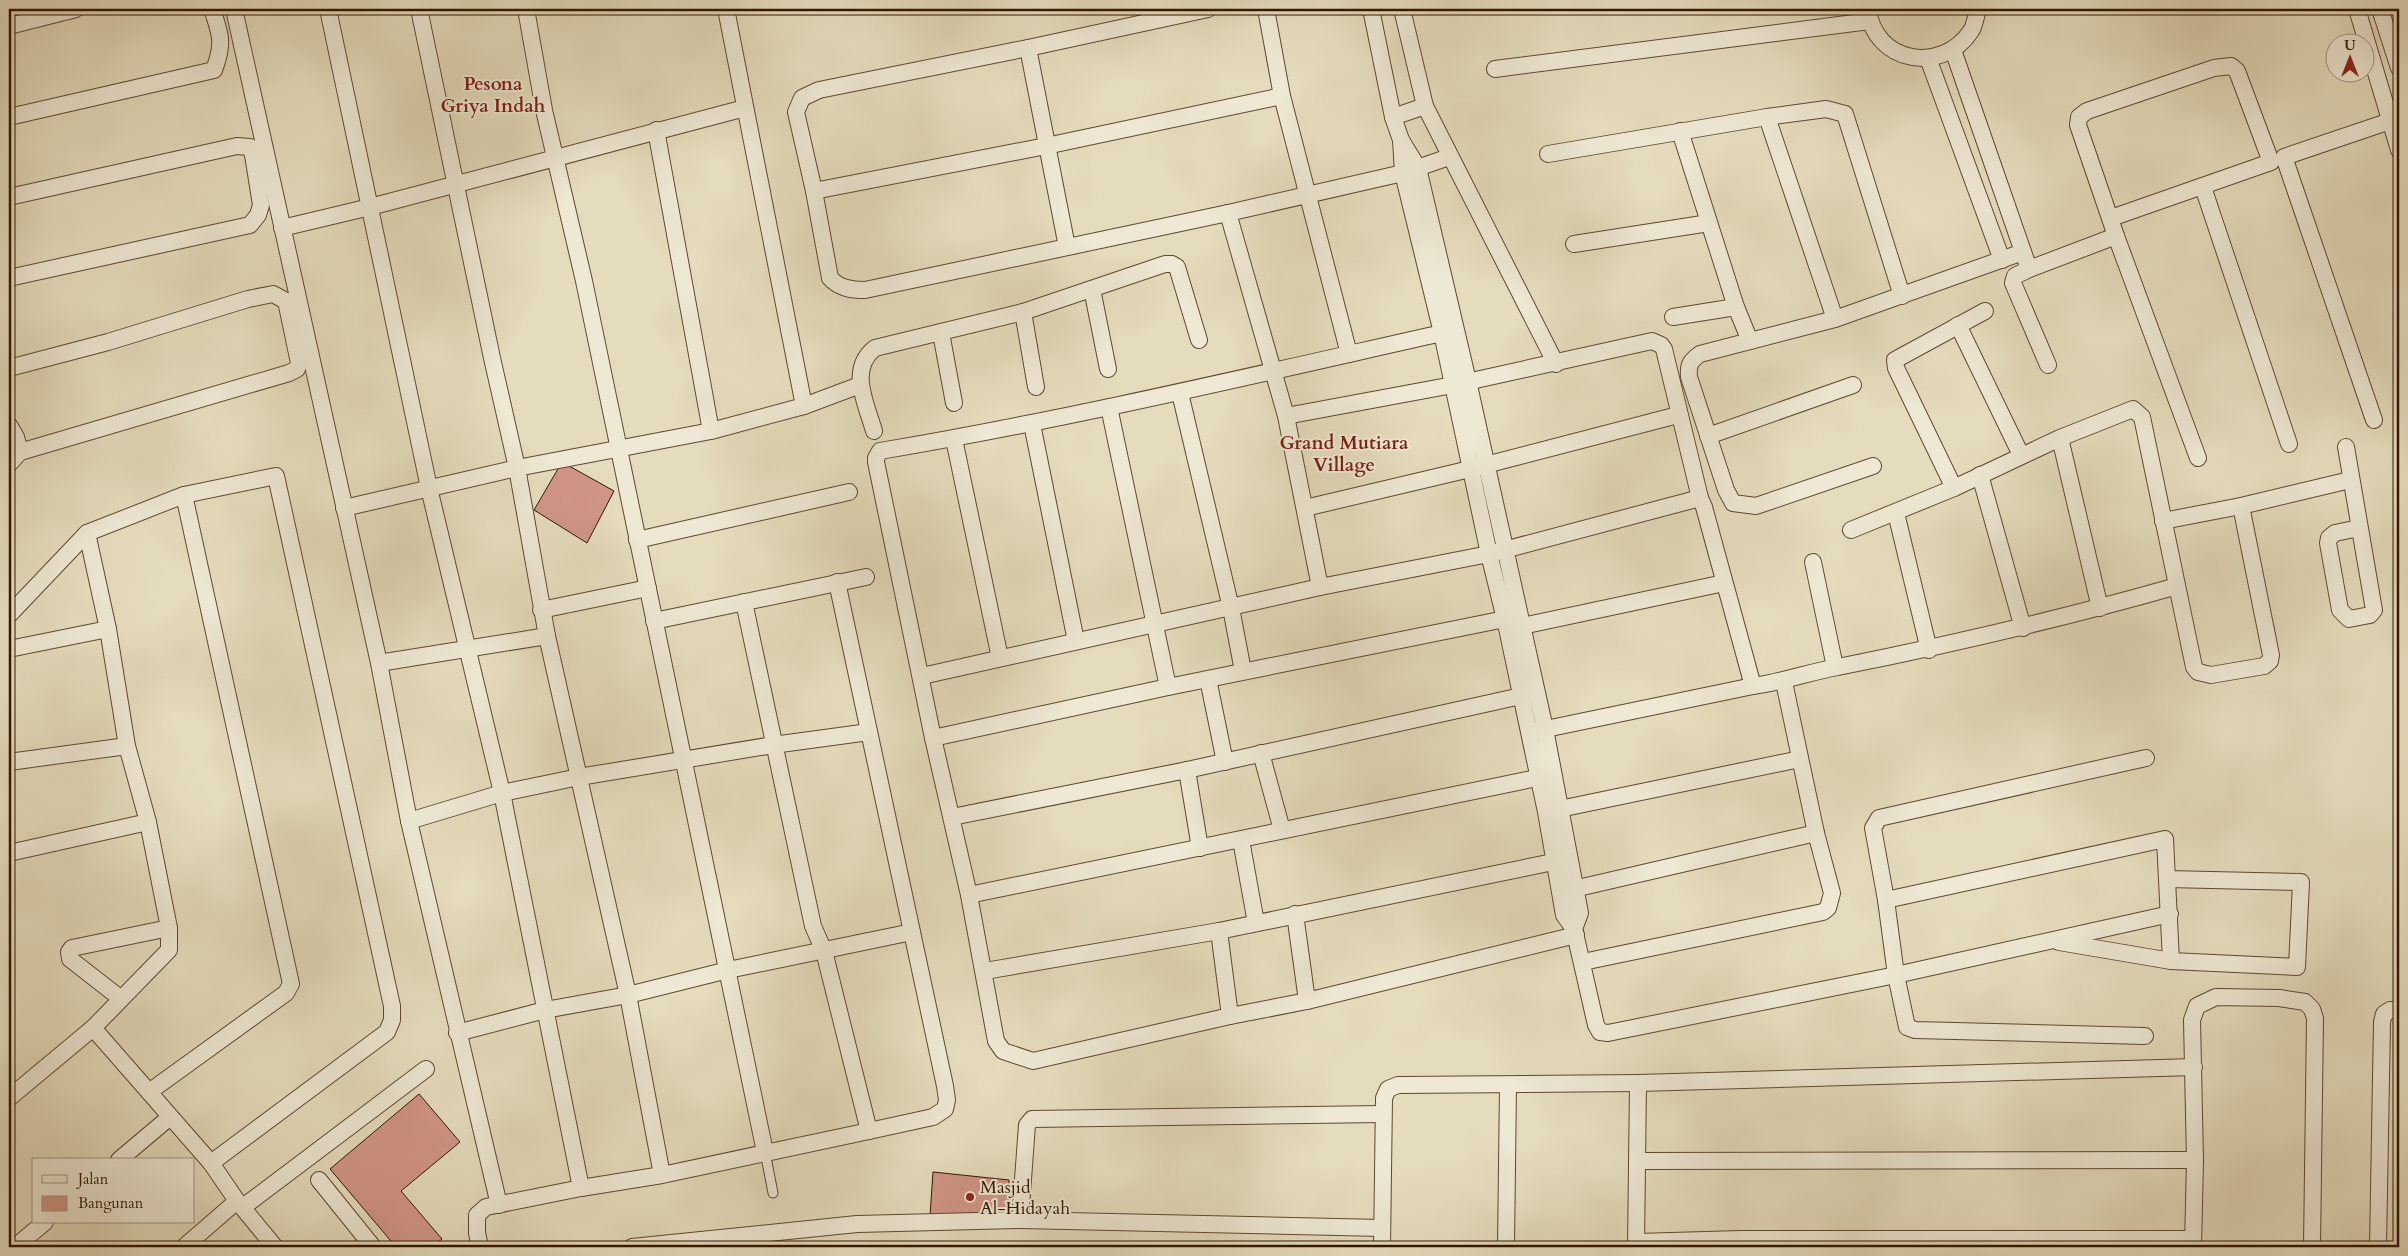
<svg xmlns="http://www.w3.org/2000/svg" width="2408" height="1256" viewBox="0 0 2408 1256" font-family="Cardo,serif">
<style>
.building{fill:#d19687;stroke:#331601}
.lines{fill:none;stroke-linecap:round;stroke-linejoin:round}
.service-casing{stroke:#604830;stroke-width:11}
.minor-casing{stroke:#604830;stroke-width:18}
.service{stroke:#eee8d4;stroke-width:9}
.minor{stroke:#eee8d4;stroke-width:16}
.poi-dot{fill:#8f2418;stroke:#eee8d4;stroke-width:2}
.labels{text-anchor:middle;stroke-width:4;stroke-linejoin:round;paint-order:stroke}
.poi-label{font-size:18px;fill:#331601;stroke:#eee8d4;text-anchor:start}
.neighbourhood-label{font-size:19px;font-weight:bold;fill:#7a1f14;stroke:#eee8d4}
</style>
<rect width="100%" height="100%" fill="#e5dcbd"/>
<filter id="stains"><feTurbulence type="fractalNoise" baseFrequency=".004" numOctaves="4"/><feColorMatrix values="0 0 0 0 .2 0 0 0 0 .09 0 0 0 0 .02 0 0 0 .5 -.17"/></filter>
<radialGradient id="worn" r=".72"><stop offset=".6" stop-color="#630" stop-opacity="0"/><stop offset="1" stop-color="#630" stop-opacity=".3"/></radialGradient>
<!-- building -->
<g class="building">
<polygon points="562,462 614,491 587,543 534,510"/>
<polygon points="419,1094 460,1142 401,1191 442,1239 432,1247 396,1247 330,1169"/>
<polygon points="933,1172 1009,1180 1009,1215 930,1216"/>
</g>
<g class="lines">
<defs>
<polyline id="service" points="765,1152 773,1193"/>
<g id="minor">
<polyline points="234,9 379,663 409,821 499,1205"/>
<polyline points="328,9 429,488 502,793 581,1188"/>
<polyline points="419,9 492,358 517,468 547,636 628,995 662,1175"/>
<polyline points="526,9 544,110 584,281 765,1152"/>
<polyline points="726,9 804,406"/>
<polyline points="1266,9 1282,96 1349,354"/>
<polyline points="1371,9 1393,117 1401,140"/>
<polyline points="1402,9 1425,106 1556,364"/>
<path d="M 1868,9 C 1874,63 1942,75 1971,31 C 1975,25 1976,15 1978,9"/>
<polyline points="2357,9 2399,150"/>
<polyline points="2380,9 2399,68"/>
<polyline points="9,26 76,9"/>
<path d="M 1028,48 L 819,90 L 802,98 L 796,112 L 814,191 L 830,278 C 839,288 851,290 865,290 L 1228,213 L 1403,173 L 1449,157"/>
<polyline points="1953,50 2029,269 2116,236"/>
<polyline points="1928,58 2002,260"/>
<polyline points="1495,69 1870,21"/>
<path d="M 9,117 L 214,70 C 224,44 221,35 212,9"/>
<polyline points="1393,117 1425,106"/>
<polyline points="1767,117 1835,319"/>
<polyline points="656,130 711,431"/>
<polyline points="1680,131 1736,307 1750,341"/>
<polygon points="1401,140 1418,168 1468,381 1545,729 1580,913 1574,929 1564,915 1546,812 1505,619 1489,554 1442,333 1403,173"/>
<polyline points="1548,154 1767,117 1826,109 1845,114 1902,296"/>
<polyline points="2203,187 2289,444"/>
<polyline points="814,191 1046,146 1282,96"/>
<polyline points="9,197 237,146 250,147 253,155 261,205 258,215 250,225 9,278"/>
<polyline points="1228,213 1286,416 1320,587"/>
<polyline points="2111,218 2271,162 2237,71 2231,66 2214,68 2087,111 2079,117 2078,125 2116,236 2198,458"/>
<polyline points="282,228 370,207 745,108"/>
<polyline points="1574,244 1709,223"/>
<polyline points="1067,247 1028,48 1208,9"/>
<polyline points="2029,269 2015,276 2013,283 2048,365"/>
<polyline points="1092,289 1108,369"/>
<polyline points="1023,312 1036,387"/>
<polyline points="1673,317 1736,307"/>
<polyline points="1958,325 2021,455"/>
<polyline points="941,333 954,403"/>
<path d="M 1442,333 C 1255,375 1069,419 880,451 L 876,458 L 876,462 L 933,738 L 969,895 L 996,1041 L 1003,1051 L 1033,1061 L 1230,1016 L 1307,1001 L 1576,935"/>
<polyline points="9,368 108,342 248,299 273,294 286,301 299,363 297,369 289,373 20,452 9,464"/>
<polyline points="1180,393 1231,608 1243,671"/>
<polyline points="1109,407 1168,687"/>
<polyline points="1286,416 1453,385 1652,341 1661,345 1664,349 1700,498 1704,507 1753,686"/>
<polyline points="2374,420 2284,157 2399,118"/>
<polyline points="1032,424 1076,641"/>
<polyline points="9,425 16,437 20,452"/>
<path d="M 874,431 C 866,403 848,369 875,348 L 1023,312 L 1165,264 L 1172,264 L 1177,267 L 1199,340"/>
<polyline points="1708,436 1853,385"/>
<polyline points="2060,438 2100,608"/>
<polyline points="954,439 1000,658"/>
<polyline points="2346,447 2374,610 2370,615 2349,619 2340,610 2328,543 2329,538 2335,533 2359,528"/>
<path d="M 1873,466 L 1756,506 L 1733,503 L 1726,490 L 1689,377 C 1688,365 1690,361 1700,354 L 1835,319 L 2023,252"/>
<polyline points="1980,475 2023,628"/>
<polyline points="1954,488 1896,368 1895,360 1985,311"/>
<polyline points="344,508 517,468 711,431 804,406 860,385"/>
<polyline points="1305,508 1470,469 1678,415"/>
<polyline points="1896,513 1929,650"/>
<polyline points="2163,521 2241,506 2350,480"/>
<polyline points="1851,530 1954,488 2060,438 2133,409 2142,417 2194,667 2198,672 2211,675 2264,666 2270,661 2271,655 2241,506"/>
<polyline points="637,540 849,492"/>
<polyline points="1813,562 1835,667"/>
<polyline points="744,602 813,926 824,951 869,1131"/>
<polyline points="541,610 648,588"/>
<polyline points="9,615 87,533 184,495 276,476 392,1006 392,1020 387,1032 211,1163"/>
<polyline points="654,621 866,577"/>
<polyline points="1513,628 1724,583"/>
<polyline points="9,649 108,629"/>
<polyline points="379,663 547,636"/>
<polyline points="922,676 1320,587 1489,554 1700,498"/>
<polyline points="1208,679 1225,762"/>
<path d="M 1536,731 L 1753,686 C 1783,682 1809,672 1838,667 C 1952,644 2065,618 2177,586"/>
<polyline points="933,738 1168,687 1505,619"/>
<polyline points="1261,753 1282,830"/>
<polyline points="9,762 127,746"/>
<polyline points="1187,770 1200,848"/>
<polyline points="1550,811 1800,759"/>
<polyline points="952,817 1187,770 1521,696"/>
<polyline points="409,821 502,793 579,777 773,745 869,732"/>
<polyline points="1241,840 1256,923"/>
<polyline points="9,853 148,822"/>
<polyline points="1565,891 1816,833"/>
<polyline points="969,895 1537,778"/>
<polyline points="1886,900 2165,839 2171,961 2297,967 2301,882 2167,879"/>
<polyline points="1295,914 1307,1001"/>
<polyline points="1574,929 1596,1025 1600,1032 1608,1033 1896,975 1886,900 1873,828 1879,818 2146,758"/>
<polyline points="1219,931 1230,1016"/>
<polyline points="2059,942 2171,961"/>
<polyline points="1583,962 1823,912 1828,908 1832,893 1816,833 1784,682"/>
<polyline points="985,971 1219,931 1553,862"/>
<polyline points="120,998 70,959 69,952 72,948 169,928"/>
<polyline points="93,1028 211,1163 237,1201 275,1247"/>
<polyline points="457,1033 545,1010 628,995 728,970 912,932"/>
<polyline points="2145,1036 1915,1030 1907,1027 1896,975 2170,914"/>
<polyline points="149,1092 286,993 291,984 184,495"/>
<polyline points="9,1098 93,1028 169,950 169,928 148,822 127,746 108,629 87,533"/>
<polyline points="119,1160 170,1117"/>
<polyline points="1637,1161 2195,1160"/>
<polyline points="319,1180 373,1247"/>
<polyline points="243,1207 426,1069"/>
<polyline points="1020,1220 1027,1125 1032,1119 1383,1114"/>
<polyline points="1636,1242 1741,1239 2193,1239"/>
<polyline points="15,1247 45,1222"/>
<polyline points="184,1247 237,1201"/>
<polyline points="480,1247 477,1233 477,1215 486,1207 581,1188 662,1175 869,1131 933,1117 945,1109 947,1100 945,1086 837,582"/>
<polyline points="632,1247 857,1224 1020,1220 1382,1228"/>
<polyline points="1382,1247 1384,1098 1388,1089 1398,1085 1638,1083 2194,1067"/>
<polyline points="1506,1247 1508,1085"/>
<polyline points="1636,1247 1638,1083"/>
<polyline points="2193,1247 2195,1160 2192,1020 2197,1006 2216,997 2279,998 2305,1002 2312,1009 2315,1018 2312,1247"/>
<polyline points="2378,1247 2382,1022 2384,1014 2390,1010 2399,1010"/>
</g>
</defs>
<!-- service casing -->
<use href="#service" class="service-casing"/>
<!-- minor casing -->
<use href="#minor" class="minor-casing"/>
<!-- service -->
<use href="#service" class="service"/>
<!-- minor -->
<use href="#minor" class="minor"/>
</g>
<!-- markers -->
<circle class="poi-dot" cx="970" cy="1197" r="5"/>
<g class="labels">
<!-- poi labels -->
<g class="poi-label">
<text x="980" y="1193">Masjid<tspan x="980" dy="21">Al-Hidayah</tspan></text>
</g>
<!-- neighbourhood labels -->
<g class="neighbourhood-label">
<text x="493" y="90">Pesona<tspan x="493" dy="22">Griya Indah</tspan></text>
<text x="1344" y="449">Grand Mutiara<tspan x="1344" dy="22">Village</tspan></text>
</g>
</g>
<!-- margin -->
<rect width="2408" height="1256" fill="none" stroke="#e5dcbd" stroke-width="30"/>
<rect x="10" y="10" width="2388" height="1236" fill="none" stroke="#331601" stroke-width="2.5"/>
<rect x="15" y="15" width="2378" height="1226" fill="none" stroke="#331601"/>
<!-- legend -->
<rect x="32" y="1158" width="162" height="65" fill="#eee8d4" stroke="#a39480"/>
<rect x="42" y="1175" width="25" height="8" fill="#eee8d4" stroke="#a39480"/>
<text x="78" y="1184" font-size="15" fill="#331601">Jalan</text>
<rect x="42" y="1196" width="25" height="15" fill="#d19687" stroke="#a39480"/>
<text x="78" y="1208" font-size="15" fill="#331601">Bangunan</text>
<!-- north arrow -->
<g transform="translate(2350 58)"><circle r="24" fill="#eee8d4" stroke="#a39480"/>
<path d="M0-4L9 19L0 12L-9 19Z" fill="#8f2418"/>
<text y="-8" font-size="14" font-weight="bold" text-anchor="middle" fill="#331601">U</text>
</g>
<rect width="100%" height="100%" filter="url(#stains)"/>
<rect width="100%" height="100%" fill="url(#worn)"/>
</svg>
